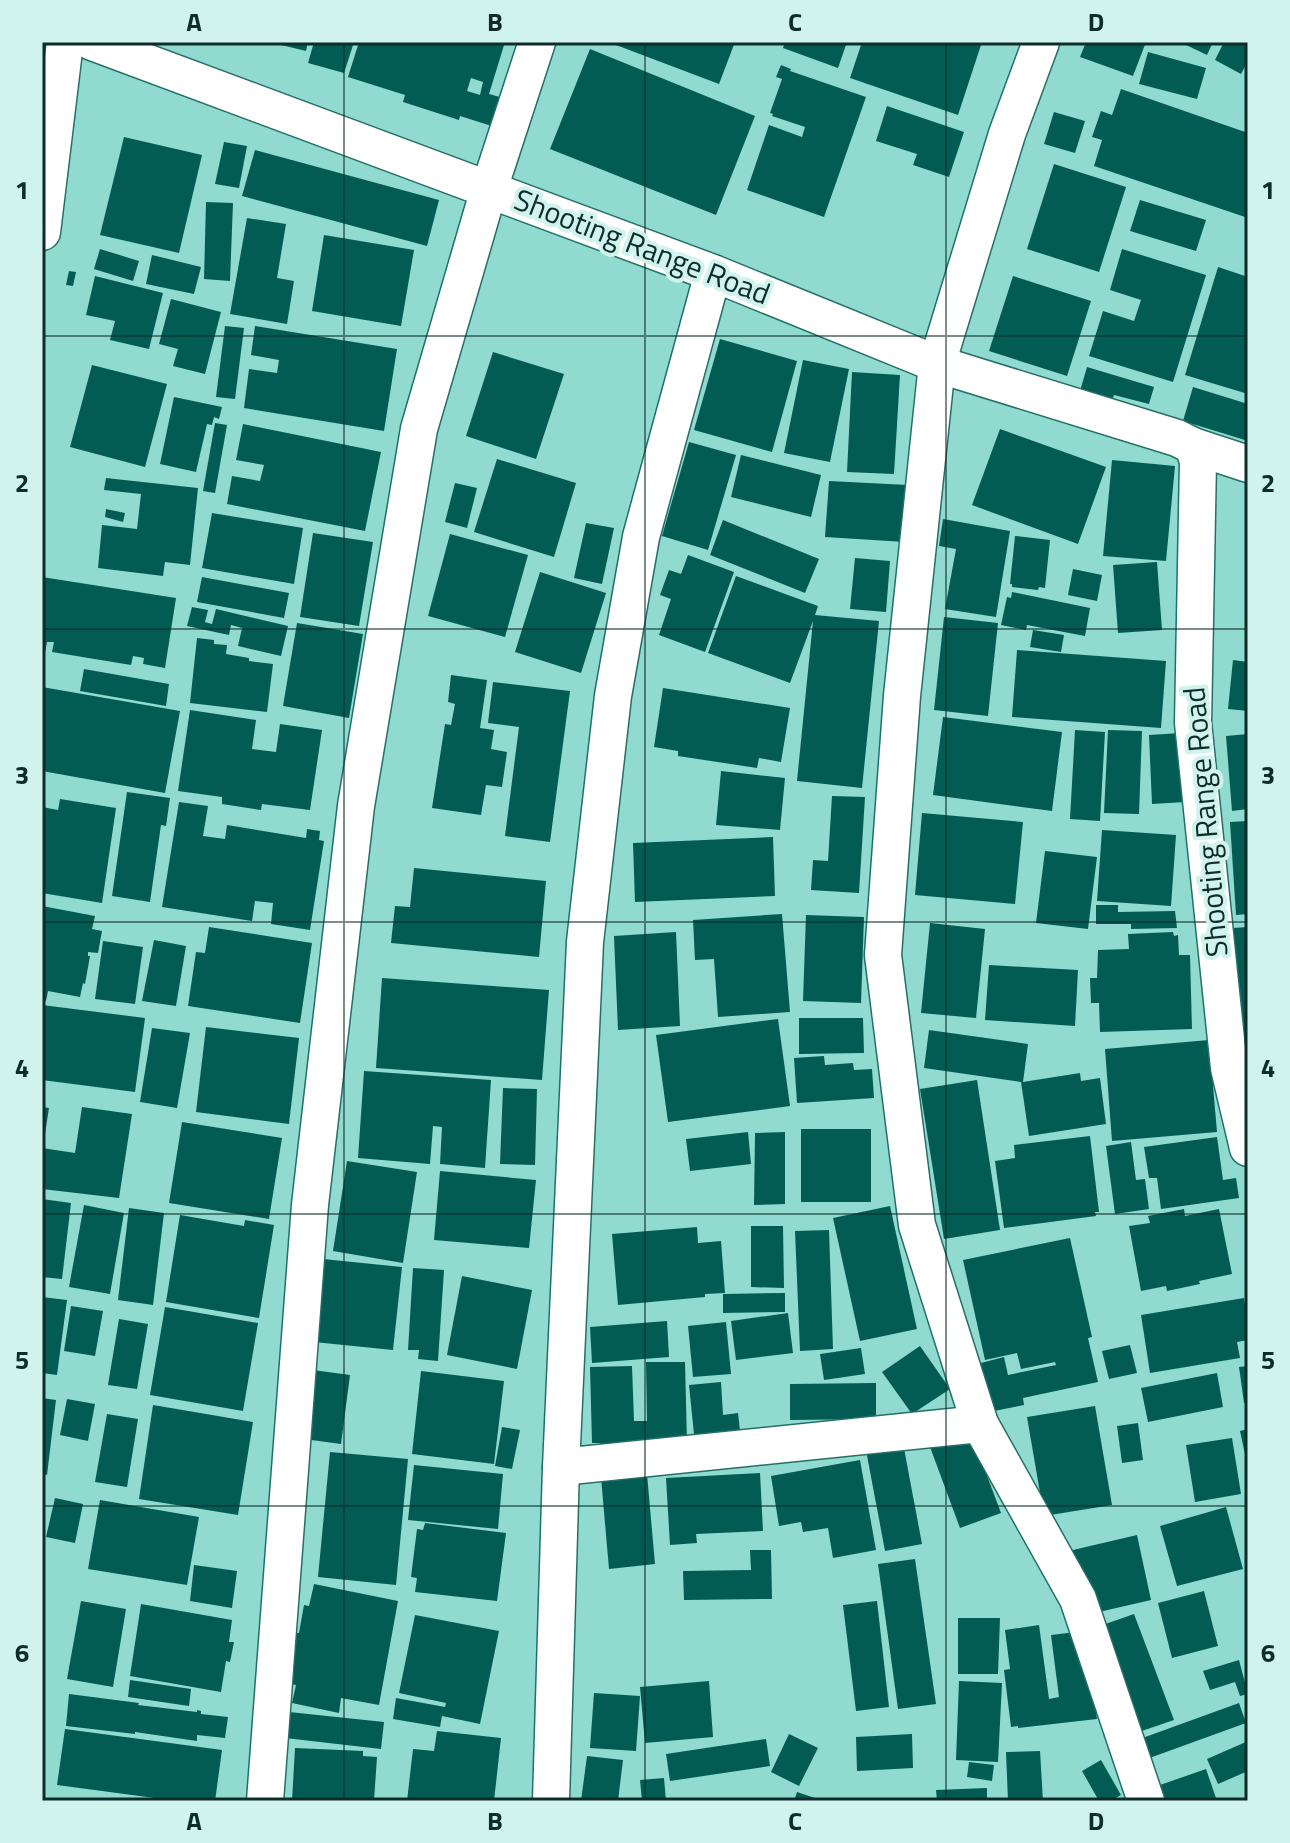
<svg xmlns="http://www.w3.org/2000/svg" width="1290" height="1843" viewBox="0 0 1290 1843" font-family="'Titillium Web',sans-serif">
<style>
.building{fill:#025c54;fill-rule:evenodd}
.lines{fill:none;stroke-linecap:round;stroke-linejoin:round}
.minor-casing{stroke:#247068;stroke-width:39}
.minor{stroke:#fff;stroke-width:36}
.grid{fill:none;stroke:#0e2d29;stroke-width:2;stroke-opacity:0.55}
.labels{text-anchor:middle;stroke-width:8;stroke-linejoin:round;paint-order:stroke}
.street-label{font-size:30px;fill:#0e2d29;stroke:#d0f3ed}
.neatline{fill:none;stroke:#0e2d29;stroke-width:3}
.grid-label{font-size:26px;text-anchor:middle;font-weight:bold;fill:#0e2d29}
</style>
<rect width="100%" height="100%" fill="#91dad0"/>
<!-- building -->
<g class="building">
<polygon points="269,42 308,42 306,51"/>
<polygon points="314,42 354,42 344,73 308,63"/>
<path d="M 359,42 L 505,42 L 489,94 L 507,99 L 498,128 L 460,116 L 459,120 L 403,102 L 405,95 L 348,77 ZM 471,78 L 483,82 L 480,95 L 467,91 Z"/>
<polygon points="617,42 735,42 719,84 616,45"/>
<polygon points="785,42 847,42 838,68 783,48"/>
<polygon points="862,42 982,42 958,115 850,78"/>
<polygon points="1086,42 1146,42 1133,76 1080,57"/>
<polygon points="1185,42 1213,42 1207,55 1184,44"/>
<polygon points="1224,42 1248,42 1248,61 1241,74 1215,60"/>
<polygon points="590,49 755,116 716,215 550,149"/>
<polygon points="1148,52 1206,68 1197,99 1139,84"/>
<polygon points="781,65 791,69 790,71 866,97 824,217 747,190 769,125 802,137 805,127 772,116 773,114 770,113 782,79 776,77"/>
<polygon points="1121,89 1248,133 1248,218 1094,166 1102,140 1092,137 1101,111 1112,115"/>
<polygon points="887,106 964,132 949,177 913,165 917,154 876,141"/>
<polygon points="1054,112 1085,121 1075,153 1044,144"/>
<polygon points="124,137 202,155 179,253 100,235"/>
<polygon points="224,142 247,146 239,188 215,184"/>
<polygon points="255,150 439,200 427,246 242,196"/>
<polygon points="1054,164 1126,187 1099,272 1027,249"/>
<polygon points="1140,200 1206,220 1196,251 1130,231"/>
<polygon points="206,202 233,203 230,281 204,279"/>
<polygon points="247,218 286,224 277,278 294,281 287,324 230,314"/>
<polygon points="324,235 414,250 401,326 312,311"/>
<polygon points="100,249 139,261 133,281 94,269"/>
<polygon points="1122,249 1206,275 1173,382 1089,356 1103,311 1134,321 1141,300 1110,290"/>
<polygon points="152,255 201,267 194,294 146,284"/>
<polygon points="1218,267 1248,277 1248,394 1185,375"/>
<polygon points="69,271 76,272 73,286 66,285"/>
<polygon points="95,276 163,293 149,349 110,340 115,321 86,315"/>
<polygon points="1013,276 1091,301 1067,376 989,351"/>
<polygon points="171,299 221,312 205,374 173,366 178,349 159,344"/>
<polygon points="225,326 244,328 235,399 216,397"/>
<polygon points="255,326 397,349 384,431 244,408 249,369 277,373 279,360 251,355"/>
<polygon points="720,339 797,361 772,452 694,430"/>
<polygon points="493,352 564,374 536,459 466,436"/>
<polygon points="803,360 849,369 830,462 784,453"/>
<polygon points="92,365 167,384 145,467 70,447"/>
<polygon points="1087,367 1154,387 1149,404 1114,395 1112,400 1080,391"/>
<polygon points="852,372 900,375 894,474 847,472"/>
<polygon points="1193,387 1248,404 1248,441 1183,421"/>
<polygon points="174,397 222,407 219,419 214,417 212,425 207,424 196,472 160,464"/>
<polygon points="215,423 227,425 215,493 203,491"/>
<polygon points="243,424 381,452 365,531 227,504 232,476 260,481 264,465 236,460"/>
<polygon points="1000,429 1106,467 1078,544 972,505"/>
<polygon points="689,442 736,455 708,550 662,536"/>
<polygon points="741,455 821,475 811,517 731,497"/>
<polygon points="497,459 576,483 554,557 474,532"/>
<polygon points="1112,460 1175,466 1166,561 1103,556"/>
<polygon points="106,478 198,488 190,565 165,562 163,576 98,568 102,525 137,529 141,494 104,490"/>
<polygon points="829,481 908,485 905,542 825,537"/>
<polygon points="455,483 477,488 467,528 445,522"/>
<polygon points="106,509 125,513 123,522 105,517"/>
<polygon points="212,513 303,528 294,584 202,568"/>
<polygon points="943,519 1010,531 996,617 945,609 956,549 939,546"/>
<polygon points="723,520 819,559 805,593 710,555"/>
<polygon points="586,523 614,528 602,584 574,578"/>
<polygon points="313,533 373,542 359,626 300,617"/>
<polygon points="450,534 528,555 505,637 428,616"/>
<polygon points="1015,536 1050,540 1045,588 1039,587 1038,590 1012,587 1012,584 1010,584"/>
<polygon points="688,555 734,572 705,652 659,635 671,599 660,595 669,570 681,574"/>
<polygon points="855,558 890,561 886,612 850,609"/>
<polygon points="1157,562 1162,630 1118,633 1113,565"/>
<polygon points="1073,569 1102,575 1097,601 1068,595"/>
<polygon points="540,572 606,593 581,673 515,652"/>
<polygon points="736,576 818,606 815,615 879,621 862,788 797,781 813,621 790,683 708,653"/>
<polygon points="42,577 176,598 165,668 143,664 144,658 133,656 131,665 52,652 54,642 47,642 45,653 42,652"/>
<polygon points="202,577 289,593 284,618 197,602"/>
<polygon points="1012,592 1090,608 1085,636 1027,625 1026,630 1001,625 1007,597 1011,598"/>
<polygon points="192,607 208,610 205,622 212,624 216,609 288,626 281,656 238,646 242,628 231,625 229,635 187,626"/>
<polygon points="944,617 998,623 988,716 934,710"/>
<polygon points="297,623 363,634 349,718 283,706"/>
<polygon points="1033,630 1064,635 1061,652 1030,647"/>
<polygon points="197,638 214,640 214,644 227,645 226,654 249,658 249,661 273,664 267,712 190,703"/>
<polygon points="1017,650 1166,661 1161,728 1012,717"/>
<polygon points="1233,660 1248,662 1248,711 1228,709"/>
<polygon points="84,669 169,684 166,706 80,691"/>
<polygon points="451,675 487,680 480,728 494,730 491,749 507,752 502,787 486,785 481,815 432,808 445,724 451,725 455,704 448,702"/>
<polygon points="493,682 570,691 550,842 505,836 519,727 488,723"/>
<polygon points="42,687 180,711 165,793 42,771"/>
<polygon points="663,688 790,708 781,762 759,758 757,768 678,756 678,751 654,747"/>
<polygon points="190,710 256,720 252,749 276,752 280,724 322,730 310,810 262,804 261,810 222,804 222,797 178,791"/>
<polygon points="943,717 1062,732 1052,811 933,795"/>
<polygon points="1075,730 1105,732 1100,821 1070,819"/>
<polygon points="1108,730 1142,731 1139,814 1104,813"/>
<polygon points="1181,733 1185,802 1152,804 1149,735"/>
<polygon points="1248,734 1248,809 1232,811 1226,736"/>
<polygon points="721,771 785,778 780,830 716,825"/>
<polygon points="127,792 170,798 166,826 161,825 150,902 112,896"/>
<polygon points="832,796 865,797 859,893 811,890 813,860 828,861"/>
<polygon points="60,799 116,808 102,903 42,893 42,807 58,810"/>
<polygon points="179,802 208,806 203,836 225,839 227,825 306,838 307,829 320,831 319,840 324,841 310,930 271,924 273,903 255,901 252,921 162,907"/>
<polygon points="922,813 1023,822 1015,904 915,895"/>
<polygon points="1248,821 1248,914 1236,915 1230,822"/>
<polygon points="1102,830 1176,835 1171,906 1097,901"/>
<polygon points="773,837 775,896 635,902 633,843"/>
<polygon points="1045,851 1097,857 1088,929 1036,923"/>
<polygon points="414,868 546,881 539,957 391,943 395,906 410,907"/>
<polygon points="1096,905 1118,905 1118,912 1175,911 1177,928 1131,929 1131,924 1096,924"/>
<polygon points="42,906 95,916 92,929 102,931 98,953 88,952 88,956 90,956 85,984 83,983 80,997 48,991 46,1001 42,1000"/>
<polygon points="782,914 790,1012 718,1017 714,959 695,960 693,920"/>
<polygon points="806,915 864,917 861,1003 803,1001"/>
<polygon points="930,923 985,929 976,1018 921,1013"/>
<polygon points="209,927 312,943 300,1023 188,1006 196,952 205,953"/>
<polygon points="1248,927 1248,1039 1241,1039 1233,928"/>
<polygon points="676,932 680,1026 618,1030 614,936"/>
<polygon points="1173,932 1174,936 1178,935 1179,955 1190,955 1192,1029 1100,1032 1099,1003 1091,1003 1090,978 1097,978 1098,950 1129,949 1128,934"/>
<polygon points="154,940 186,946 176,1006 142,1001"/>
<polygon points="103,941 143,947 135,1004 95,999"/>
<polygon points="989,965 1078,970 1075,1026 985,1020"/>
<polygon points="382,978 549,990 542,1080 376,1068"/>
<polygon points="42,1005 145,1018 135,1092 42,1080"/>
<polygon points="799,1018 863,1018 864,1053 799,1054"/>
<polygon points="778,1019 790,1106 668,1122 656,1035"/>
<polygon points="206,1027 299,1038 289,1124 196,1112"/>
<polygon points="152,1028 190,1033 177,1108 140,1102"/>
<polygon points="929,1030 1028,1044 1023,1082 1080,1073 1081,1081 1100,1078 1106,1124 1029,1136 1021,1082 924,1068"/>
<polygon points="1209,1040 1217,1132 1112,1141 1105,1049"/>
<polygon points="824,1056 825,1065 853,1063 854,1070 872,1069 874,1098 797,1103 794,1058"/>
<polygon points="364,1071 491,1080 485,1168 440,1164 442,1127 433,1126 430,1164 358,1158"/>
<polygon points="977,1080 1000,1230 944,1239 920,1089"/>
<polygon points="503,1088 537,1089 535,1165 500,1164"/>
<polygon points="42,1107 49,1108 44,1140 42,1140"/>
<polygon points="82,1107 132,1114 119,1198 42,1189 42,1148 75,1153"/>
<polygon points="182,1122 282,1138 269,1219 169,1203"/>
<rect x="801" y="1129" width="70" height="73"/>
<polygon points="748,1132 751,1164 690,1171 686,1139"/>
<polygon points="785,1132 785,1204 754,1205 755,1133"/>
<polygon points="1090,1136 1099,1212 1095,1212 1096,1216 1004,1228 995,1161 1015,1158 1014,1145"/>
<polygon points="1217,1137 1223,1180 1236,1178 1239,1198 1161,1209 1157,1178 1149,1178 1144,1147"/>
<polygon points="1131,1142 1136,1180 1145,1179 1149,1209 1115,1214 1106,1146"/>
<polygon points="347,1161 417,1172 403,1263 333,1251"/>
<polygon points="440,1171 536,1180 529,1248 434,1240"/>
<polygon points="42,1199 71,1203 62,1279 42,1277"/>
<polygon points="84,1205 124,1213 110,1294 69,1287"/>
<polygon points="890,1206 917,1329 860,1341 833,1218"/>
<polygon points="129,1208 164,1213 153,1305 118,1300"/>
<polygon points="1184,1209 1185,1216 1219,1209 1232,1274 1199,1281 1200,1284 1167,1291 1166,1286 1141,1291 1129,1226 1150,1223 1148,1216"/>
<polygon points="180,1215 244,1226 245,1220 274,1225 259,1318 166,1302"/>
<polygon points="751,1226 783,1226 784,1288 751,1287"/>
<polygon points="697,1227 698,1243 721,1241 725,1293 705,1294 705,1297 618,1305 612,1234"/>
<polygon points="829,1230 833,1349 800,1351 795,1231"/>
<polygon points="1070,1238 1092,1337 1088,1338 1098,1382 1023,1398 1024,1405 994,1411 990,1394 984,1396 977,1364 1004,1357 1008,1375 1056,1365 1055,1362 1021,1369 1017,1353 985,1360 963,1260"/>
<polygon points="323,1259 402,1267 393,1350 314,1342"/>
<polygon points="413,1268 444,1270 438,1361 418,1359 419,1350 408,1350"/>
<polygon points="462,1276 532,1290 517,1369 447,1355"/>
<polygon points="785,1293 785,1312 723,1313 723,1294"/>
<polygon points="42,1297 67,1300 57,1375 42,1373"/>
<polygon points="1244,1298 1248,1323 1248,1340 1237,1342 1240,1358 1150,1373 1141,1315"/>
<polygon points="71,1306 103,1311 95,1356 64,1351"/>
<polygon points="165,1307 258,1323 243,1411 150,1395"/>
<polygon points="788,1313 793,1353 736,1360 731,1321"/>
<polygon points="119,1319 148,1324 137,1389 108,1385"/>
<polygon points="667,1321 669,1357 592,1363 590,1327"/>
<polygon points="726,1322 731,1374 693,1377 688,1326"/>
<polygon points="1130,1345 1137,1373 1109,1379 1102,1351"/>
<polygon points="920,1346 950,1389 912,1414 882,1372"/>
<polygon points="861,1348 865,1374 824,1380 820,1354"/>
<polygon points="646,1362 685,1362 687,1443 600,1450 600,1443 592,1443 590,1367 632,1366 634,1421 647,1421"/>
<polygon points="1248,1366 1248,1402 1244,1403 1239,1367"/>
<polygon points="313,1370 350,1375 341,1444 304,1439"/>
<polygon points="421,1371 504,1381 494,1464 412,1454"/>
<polygon points="1217,1373 1223,1407 1148,1422 1141,1388"/>
<polygon points="721,1382 723,1415 738,1413 741,1439 695,1444 689,1385"/>
<polygon points="876,1383 876,1419 790,1420 790,1384"/>
<polygon points="42,1398 56,1400 47,1475 42,1474"/>
<polygon points="67,1399 95,1404 88,1441 60,1435"/>
<polygon points="153,1405 253,1422 238,1515 139,1499"/>
<polygon points="1095,1406 1112,1505 1044,1516 1027,1417"/>
<polygon points="107,1414 138,1419 127,1487 95,1482"/>
<polygon points="1138,1423 1143,1460 1122,1463 1117,1426"/>
<polygon points="502,1427 520,1430 512,1469 495,1466"/>
<polygon points="1248,1429 1248,1464 1247,1464 1240,1431"/>
<polygon points="971,1433 1001,1513 960,1528 930,1447"/>
<polygon points="1232,1438 1241,1494 1195,1502 1186,1445"/>
<polygon points="903,1443 922,1544 885,1551 866,1450"/>
<polygon points="330,1452 408,1459 396,1585 318,1577"/>
<polygon points="860,1460 876,1550 833,1558 828,1528 803,1532 801,1522 779,1526 771,1476"/>
<polygon points="414,1465 503,1474 498,1529 408,1520"/>
<polygon points="760,1473 763,1531 696,1534 697,1543 670,1545 666,1478"/>
<polygon points="647,1474 655,1564 609,1569 601,1477"/>
<polygon points="55,1498 83,1504 75,1543 46,1537"/>
<polygon points="100,1500 199,1517 187,1585 88,1569"/>
<polygon points="1226,1507 1243,1569 1177,1586 1160,1526"/>
<polygon points="425,1523 506,1533 497,1601 415,1592 417,1578 411,1577 417,1529 423,1530"/>
<polygon points="1137,1535 1151,1600 1086,1615 1073,1550"/>
<polygon points="750,1550 771,1550 772,1599 684,1600 683,1571 751,1570"/>
<polygon points="915,1559 936,1704 898,1709 878,1564"/>
<polygon points="194,1565 237,1571 232,1608 190,1601"/>
<polygon points="314,1584 398,1601 379,1705 341,1698 339,1713 292,1703 296,1685 284,1683 294,1633 299,1633 304,1605 309,1606"/>
<polygon points="1204,1591 1218,1646 1172,1658 1158,1603"/>
<polygon points="81,1601 126,1609 113,1687 67,1679"/>
<polygon points="877,1601 889,1707 856,1711 843,1605"/>
<polygon points="141,1604 232,1620 229,1642 234,1642 230,1662 226,1661 221,1692 130,1676"/>
<polygon points="1134,1614 1174,1720 1133,1734 1094,1628"/>
<polygon points="415,1615 499,1631 480,1724 442,1716 440,1727 393,1719 396,1698 445,1707 446,1703 399,1693"/>
<polygon points="958,1618 1000,1618 998,1674 958,1674"/>
<polygon points="1039,1625 1049,1699 1059,1697 1051,1635 1085,1631 1097,1719 1018,1728 1018,1726 1011,1727 1004,1670 1010,1669 1005,1630"/>
<polygon points="1239,1660 1248,1694 1240,1696 1235,1682 1210,1690 1203,1671"/>
<polygon points="130,1680 191,1689 189,1706 128,1697"/>
<polygon points="709,1681 713,1737 645,1743 640,1687"/>
<polygon points="959,1681 1002,1683 998,1762 956,1760"/>
<polygon points="594,1693 640,1696 636,1751 590,1748"/>
<polygon points="69,1694 139,1703 138,1705 197,1712 197,1710 201,1711 201,1714 228,1717 225,1738 197,1735 197,1741 135,1732 135,1734 66,1726"/>
<polygon points="1239,1703 1246,1723 1144,1760 1137,1740"/>
<polygon points="289,1712 384,1722 381,1749 285,1738"/>
<polygon points="65,1729 222,1750 215,1801 177,1801 57,1785"/>
<polygon points="437,1731 501,1738 494,1801 407,1801 413,1749 434,1751"/>
<polygon points="789,1734 818,1748 799,1786 771,1772"/>
<polygon points="912,1734 913,1768 857,1771 856,1737"/>
<polygon points="766,1739 770,1766 670,1781 666,1754"/>
<polygon points="1248,1741 1248,1771 1218,1784 1207,1759"/>
<polygon points="295,1748 363,1751 363,1756 377,1757 374,1801 292,1801"/>
<polygon points="1040,1751 1043,1801 1008,1801 1006,1752"/>
<polygon points="587,1756 623,1760 618,1801 581,1801"/>
<polygon points="1101,1760 1121,1795 1110,1801 1099,1801 1082,1771"/>
<polygon points="969,1762 994,1765 992,1781 967,1777"/>
<polygon points="1206,1769 1217,1801 1165,1801 1160,1785"/>
<polygon points="664,1778 666,1801 642,1801 640,1780"/>
<polygon points="987,1788 987,1801 937,1801 936,1790"/>
<polygon points="797,1792 821,1800 821,1801 794,1801"/>
</g>
<g class="lines">
<defs>
<g id="minor">
<polyline points="92,42 713,273 937,364 1177,438 1193,446 1198,461 1193,723 1229,1068 1248,1148"/>
<polyline points="1041,42 1007,134 937,364 902,696 883,955 917,1225 980,1424 1078,1599 1146,1801"/>
<polyline points="42,232 65,42"/>
<polyline points="1193,446 1248,464"/>
<polyline points="561,1467 980,1424"/>
<polyline points="265,1801 310,1205 356,806 419,429 489,189 537,42"/>
<polyline points="551,1801 561,1467 585,942 613,696 641,537 713,273"/>
</g>
</defs>
<!-- minor casing -->
<use href="#minor" class="minor-casing"/>
<!-- minor -->
<use href="#minor" class="minor"/>
</g>
<!-- grid -->
<path class="grid" d="M 344,42 L 344,1801M 645,42 L 645,1801M 946,42 L 946,1801M 42,336 L 1248,336M 42,629 L 1248,629M 42,922 L 1248,922M 42,1214 L 1248,1214M 42,1506 L 1248,1506"/>
<g class="labels">
<!-- street labels -->
<g class="street-label">
<text transform="translate(642 247) rotate(21)" y="10">Shooting Range Road</text>
<text transform="translate(1206 822) rotate(-95)" y="10">Shooting Range Road</text>
</g>
</g>
<!-- border -->
<rect width="1290" height="1843" fill="none" stroke="#d0f3ed" stroke-width="88"/>
<rect x="44" y="44" width="1202" height="1755" class="neatline"/>
<g class="grid-label">
<text x="194" y="31">A</text>
<text x="495" y="31">B</text>
<text x="795" y="31">C</text>
<text x="1096" y="31">D</text>
<text x="22" y="199">1</text>
<text x="1268" y="199">1</text>
<text x="22" y="492">2</text>
<text x="1268" y="492">2</text>
<text x="22" y="784">3</text>
<text x="1268" y="784">3</text>
<text x="22" y="1077">4</text>
<text x="1268" y="1077">4</text>
<text x="22" y="1369">5</text>
<text x="1268" y="1369">5</text>
<text x="22" y="1662">6</text>
<text x="1268" y="1662">6</text>
<text x="194" y="1830">A</text>
<text x="495" y="1830">B</text>
<text x="795" y="1830">C</text>
<text x="1096" y="1830">D</text>
</g>
</svg>
